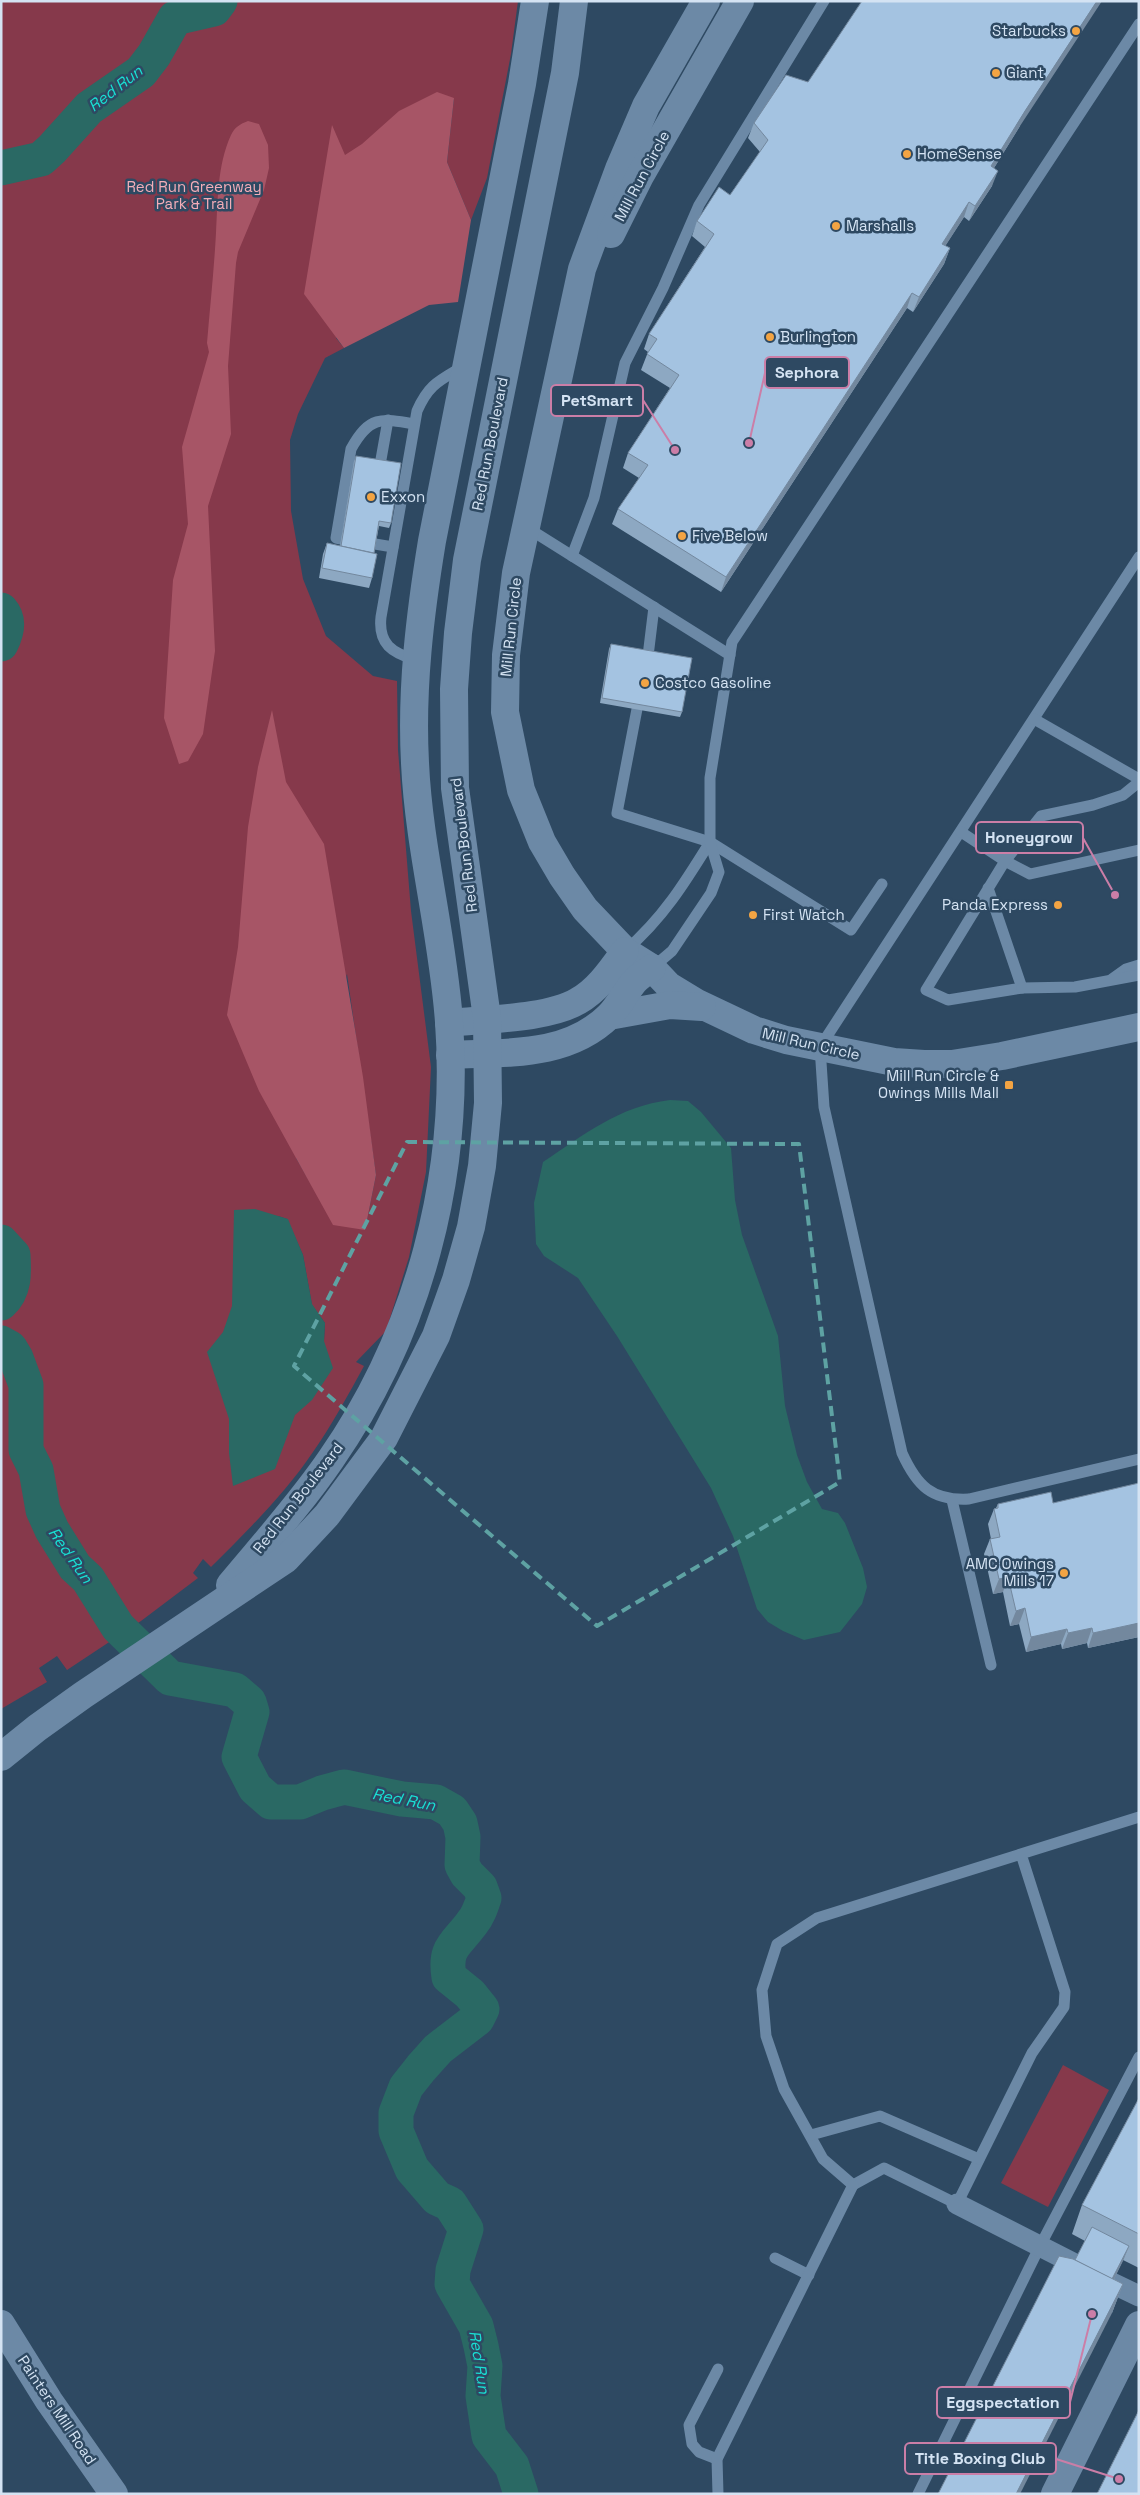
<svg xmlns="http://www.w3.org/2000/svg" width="1140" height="2495" viewBox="0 0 1140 2495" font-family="'Space Grotesk',sans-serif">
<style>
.green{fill:#86394b;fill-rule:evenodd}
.forest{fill:#a75566}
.water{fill:#2a6964}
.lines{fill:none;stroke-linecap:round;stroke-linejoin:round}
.river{stroke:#2a6964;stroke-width:35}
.service{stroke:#6c89a6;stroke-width:11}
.minor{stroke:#6c89a6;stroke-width:21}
.tertiary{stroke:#6c89a6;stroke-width:28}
.secondary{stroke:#6c89a6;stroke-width:28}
.wall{fill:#8da8c2}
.shaded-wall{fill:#73889e}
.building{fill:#a4c3e1;stroke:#73889e}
.marked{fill:none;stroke:#5ea2a3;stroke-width:4;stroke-dasharray:10 6;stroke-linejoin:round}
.poi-dot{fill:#f3a443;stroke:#2e4962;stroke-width:2}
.labels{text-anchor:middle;stroke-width:5;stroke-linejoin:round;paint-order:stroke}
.poi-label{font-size:15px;fill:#d4e3f3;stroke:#2e4962;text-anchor:start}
.street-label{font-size:15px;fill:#d4e3f3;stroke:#2e4962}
.park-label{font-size:15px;fill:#f3adb8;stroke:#2e4962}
.water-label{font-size:16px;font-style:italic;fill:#19dfd3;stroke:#2e4962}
.leader{fill:none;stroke:#cb7ea7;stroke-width:2}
.callout-dot{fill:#cb7ea7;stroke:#2e4962;stroke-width:2}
.callout{fill:#2e4962;stroke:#cb7ea7;stroke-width:2}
.callout-label{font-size:16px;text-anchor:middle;font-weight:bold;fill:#d4e3f3}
</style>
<rect width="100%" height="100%" fill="#2e4962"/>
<!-- green -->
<g class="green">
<path d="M 1,1 L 518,1 L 511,54 L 487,178 L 471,220 L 447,162 L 454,98 L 336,338 L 344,348 L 325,358 L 298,414 L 290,440 L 291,511 L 303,579 L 326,636 L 373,676 L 397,681 L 398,750 L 411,911 L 431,1067 L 426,1172 L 409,1257 L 386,1331 L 356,1362 L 364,1366 C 348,1395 332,1425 313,1452 C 284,1495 247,1531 211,1567 L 203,1559 L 193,1573 L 198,1578 L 141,1621 L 67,1670 L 57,1656 L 39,1668 L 47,1682 L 1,1709 ZM 347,974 L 376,1175 L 365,1230 L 311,1184 L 296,1158 ZM 278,1216 L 287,1219 L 303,1255 L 312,1305 L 325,1323 L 324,1341 Z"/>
<polygon points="1063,2065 1109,2090 1048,2207 1001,2183"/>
</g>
<!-- forest -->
<g class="forest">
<polygon points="437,92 454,98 447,162 471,220 458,302 429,305 344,348 304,294 332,125 345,155 362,144 399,111"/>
<path d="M 248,121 L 259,124 L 268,145 L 269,168 L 264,190 L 238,252 L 236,263 L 228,366 L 231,434 L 208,506 L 215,651 L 203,734 L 188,761 L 179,764 L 164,718 L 173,580 L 188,524 L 182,447 L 209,352 L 207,343 C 210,307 214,270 216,233 C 218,200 217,166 231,135 C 235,127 240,124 248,121 Z"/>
<polygon points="272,710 286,782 324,844 363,1077 376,1175 365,1230 333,1225 259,1091 227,1015 238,947 248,827 258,767"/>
</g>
<!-- water -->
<g class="water">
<path d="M 670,1100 L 688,1101 L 701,1112 L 731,1148 L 735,1200 L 742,1235 L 778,1336 L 785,1406 L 797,1455 L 807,1482 L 822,1509 L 838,1513 L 845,1523 L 863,1568 L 867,1587 L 862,1604 L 840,1632 L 804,1640 L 783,1631 L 768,1622 L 757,1609 L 733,1536 L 711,1488 L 617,1336 L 578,1278 L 544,1256 L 536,1244 L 534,1203 L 543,1162 C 584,1135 619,1106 670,1100 Z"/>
<polygon points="255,1209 288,1219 303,1255 312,1304 325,1323 324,1341 333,1368 312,1400 295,1415 275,1469 233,1486 229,1453 229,1419 207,1352 223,1332 232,1306 234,1210"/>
</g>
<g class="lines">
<!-- river -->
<g class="river">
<polyline points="1,168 41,159 52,149 89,108 141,72 154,55 175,18 214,9 220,1"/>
<path d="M 1,610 C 10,620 7,632 1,644"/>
<path d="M 1,1242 L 13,1255 C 14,1273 15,1290 1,1303"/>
<path d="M 1,1343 L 10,1348 L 16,1358 L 26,1385 L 26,1450 L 36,1470 L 43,1510 L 52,1530 L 75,1567 L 88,1579 L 118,1627 L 170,1678 L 235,1690 L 249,1702 L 252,1712 L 239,1757 L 255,1788 L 271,1802 L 300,1802 L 322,1793 L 344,1787 L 402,1799 L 436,1802 L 452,1811 L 460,1823 L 463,1837 L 462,1865 L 467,1874 L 480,1887 L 484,1898 C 481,1907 478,1916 472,1923 C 456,1945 444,1947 449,1977 L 470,1994 L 482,2009 L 477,2019 L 438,2049 L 421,2068 L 406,2087 L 396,2113 L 396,2131 L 412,2169 L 437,2198 L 450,2204 L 466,2229 L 453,2270 L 452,2284 L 476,2326 L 481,2346 L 485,2366 L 483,2396 L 489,2436 L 512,2466 L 521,2494"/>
</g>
<!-- service -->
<g class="service">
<polyline points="380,465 388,420"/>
<polyline points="526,527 730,655"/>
<path d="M 341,539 L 336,538 L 351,449 C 369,416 381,418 414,424"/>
<polyline points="375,544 393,547"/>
<polyline points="572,556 594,498 625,363 663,288 699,205 824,1"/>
<path d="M 1139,557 L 820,1047 L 824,1107 L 902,1453 C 917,1486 932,1501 969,1499 L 1139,1459"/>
<polyline points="648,656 654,607"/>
<path d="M 416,660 C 392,653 378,644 381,617 L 417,411 C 429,384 439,381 464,366"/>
<polyline points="637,709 617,813 710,842 851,930 882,884"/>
<polyline points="1034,719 1139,779"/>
<polyline points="961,832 1005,861 1030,874 1139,850"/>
<polyline points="988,888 1022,988 948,1000 926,990 1005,861 1041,816 1093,805 1123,795 1139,782"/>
<path d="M 625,951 C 663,918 684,884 710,842"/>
<polyline points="652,968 672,951 711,893 719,872 710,842 710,778 732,642 1139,24"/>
<polyline points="1112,979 1126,969 1139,965"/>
<polyline points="1022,988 1075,987 1139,975"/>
<polyline points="952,1500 991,1665"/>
<polyline points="1021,1854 1065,1992 1064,2007 1032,2053 957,2204 884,2168 853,2185 823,2159 784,2089 766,2036 762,1990 777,1944 817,1918 1139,1817"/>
<polyline points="811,2135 880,2116 979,2159"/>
<polyline points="775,2258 809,2275"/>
<polyline points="717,2459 699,2452 692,2444 689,2425 718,2369"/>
<polyline points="718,2494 717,2459 853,2185"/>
<polyline points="918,2494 1040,2246 1139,2057"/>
</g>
<!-- minor -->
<g class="minor">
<polyline points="957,2204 1075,2264"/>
<polyline points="1112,2283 1139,2296"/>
</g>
<!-- tertiary -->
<g class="tertiary">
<polyline points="706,1 646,106 619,169 582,269 516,573 506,655 505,712 521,790 542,842 562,876 585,909 625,951 652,968 669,986 697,1003 754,1030 786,1040 894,1062 924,1064 952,1064 1002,1056 1139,1027"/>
<polyline points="611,234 640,176 740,1"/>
<polyline points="609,1016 670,1005 702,1007"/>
<path d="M 449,1023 C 485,1019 547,1019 578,1001 C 598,990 612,969 625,951"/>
<path d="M 450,1055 C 505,1052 566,1058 609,1016 C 619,1006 625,993 634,982 C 638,977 646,972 652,968"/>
<polyline points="1055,2494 1139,2325"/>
</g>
<!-- secondary -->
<g class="secondary">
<path d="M 230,1585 C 264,1544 301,1503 331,1459 C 419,1332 460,1175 449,1022 C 443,935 419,850 415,763 C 411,688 420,614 432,541 L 522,84 L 535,1"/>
<polyline points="1,1757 37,1728 83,1695 286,1559 327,1515 384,1438 436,1336 456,1280 471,1227 482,1166 488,1103 487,1018 455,788 454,689 458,633 467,560 565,73 574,1"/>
<polyline points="1,2324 49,2401 114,2494"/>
</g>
</g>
<!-- wall -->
<g class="wall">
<polygon points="808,82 1020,126 994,168 992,186 969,221 964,217 945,246 950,248 944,264 913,312 907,308 721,592 612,524 618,509 639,478 623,468 628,453 670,388 641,370 648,352 644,349 649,334 705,247 692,236 697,221 730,195 760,152 748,138 754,123"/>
<polygon points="356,456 391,523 389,528 379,526 374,553 372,578 369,588 319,578 323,554 327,543 340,546 354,461"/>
<polygon points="611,644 682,712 680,717 600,703 609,649"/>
<polygon points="1053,1503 1139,1637 1088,1648 1087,1643 1062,1649 1061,1644 1026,1652 1019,1624 1010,1626 1003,1592 993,1594 984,1554 990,1539 991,1539 988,1524 994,1509 996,1508 998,1504"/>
<polygon points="1139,2098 1139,2268 1123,2260 1114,2279 1123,2284 1112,2313 1075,2260 1085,2241 1072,2234 1082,2205"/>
</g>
<!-- shaded-wall -->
<g class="shaded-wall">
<polygon points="1097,1 1102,1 1020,126 986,181 991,166 1025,111"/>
<polygon points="998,171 992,186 969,221 975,206"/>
<polygon points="969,202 964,217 937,259 942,244"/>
<polygon points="950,248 944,264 913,312 919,297"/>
<polygon points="912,293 907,308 721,592 726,577"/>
<polygon points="1008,1577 1003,1592 993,1594 999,1579"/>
<polygon points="1025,1608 1019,1624 1010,1626 1016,1611"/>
<polygon points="1139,1623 1139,1637 1088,1648 1093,1633"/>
<polygon points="1092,1628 1087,1643 1062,1649 1068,1633"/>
<polygon points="1067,1629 1061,1644 1026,1652 1031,1637"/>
<polygon points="1129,2246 1123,2261 1100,2307 1105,2292"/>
<polygon points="1123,2284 1112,2313 1020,2494 1016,2494"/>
</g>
<!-- building -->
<g class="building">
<polygon points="862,1 1097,1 1025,111 991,166 998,171 975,206 969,202 942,244 950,248 919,297 912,293 726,577 618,509 648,465 628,453 679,375 647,354 657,339 649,334 714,234 697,221 719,187 730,195 768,140 754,123 786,75 808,82"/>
<polygon points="356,456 401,463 391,523 379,521 374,553 341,546"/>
<polygon points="327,543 377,554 372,578 322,568"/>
<polygon points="611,644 692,658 682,712 602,698"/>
<polygon points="1139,1483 1139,1623 1093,1633 1092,1628 1068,1633 1067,1629 1031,1637 1025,1608 1016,1611 1008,1577 999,1579 990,1539 1000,1537 994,1509 998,1508 998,1504 1051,1492 1053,1503"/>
<polygon points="1139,2098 1139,2234 1082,2205"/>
<polygon points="1092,2227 1129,2246 1112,2279 1075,2260"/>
<polygon points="1059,2256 1073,2259 1123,2284 1016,2494 938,2494"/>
<polygon points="1139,2410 1139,2494 1097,2494"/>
</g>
<!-- marked area -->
<path class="marked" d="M 407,1142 L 799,1144 L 840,1482 L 597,1626 L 294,1366 Z"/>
<!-- markers -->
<g class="poi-dot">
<circle cx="1076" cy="31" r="5"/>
<circle cx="996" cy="73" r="5"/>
<circle cx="907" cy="154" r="5"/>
<circle cx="836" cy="226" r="5"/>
<circle cx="770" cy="337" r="5"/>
<circle cx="371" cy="497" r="5"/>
<circle cx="682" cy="536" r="5"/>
<circle cx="645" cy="683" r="5"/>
<circle cx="1058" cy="905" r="5"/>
<circle cx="753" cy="915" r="5"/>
<rect x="1004" y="1080" width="10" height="10" rx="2.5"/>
<circle cx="1064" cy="1573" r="5"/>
</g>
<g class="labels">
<!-- poi labels -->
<g class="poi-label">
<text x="1066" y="36" text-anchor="end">Starbucks</text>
<text x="1006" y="78">Giant</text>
<text x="917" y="159">HomeSense</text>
<text x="846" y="231">Marshalls</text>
<text x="780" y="342">Burlington</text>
<text x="381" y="502">Exxon</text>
<text x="692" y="541">Five Below</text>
<text x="655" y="688">Costco Gasoline</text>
<text x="1048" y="910" text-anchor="end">Panda Express</text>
<text x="763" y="920">First Watch</text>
<text x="999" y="1081" text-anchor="end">Mill Run Circle &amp;<tspan x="999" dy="17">Owings Mills Mall</tspan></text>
<text x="1054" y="1569" text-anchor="end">AMC Owings<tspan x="1054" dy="17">Mills 17</tspan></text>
</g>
<!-- street labels -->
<g class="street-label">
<text transform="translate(642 176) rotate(-62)" y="5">Mill Run Circle</text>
<text transform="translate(490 444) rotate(-79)" y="5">Red Run Boulevard</text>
<text transform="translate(511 627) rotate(-84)" y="5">Mill Run Circle</text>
<text transform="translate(464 845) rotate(-97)" y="5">Red Run Boulevard</text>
<text transform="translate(811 1044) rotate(13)" y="5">Mill Run Circle</text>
<text transform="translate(298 1498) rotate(-52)" y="5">Red Run Boulevard</text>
<text transform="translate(57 2410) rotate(56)" y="5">Painters Mill Road</text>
</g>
<!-- park labels -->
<g class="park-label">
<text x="194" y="192">Red Run Greenway<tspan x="194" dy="17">Park &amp; Trail</tspan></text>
</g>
<!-- water labels -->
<g class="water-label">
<text transform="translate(115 88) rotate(-38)" y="6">Red Run</text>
<text transform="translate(71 1555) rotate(55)" y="6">Red Run</text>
<text transform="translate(404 1799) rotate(11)" y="6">Red Run</text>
<text transform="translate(480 2362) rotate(81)" y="6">Red Run</text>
</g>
</g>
<!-- callouts -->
<path class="leader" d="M749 443L765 373M675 450L643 400M1115 895L1083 838M1092 2314L1070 2402M1119 2479L1056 2459"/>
<g class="callout-dot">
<circle cx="749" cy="443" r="5"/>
<circle cx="675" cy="450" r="5"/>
<circle cx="1115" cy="895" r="5"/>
<circle cx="1092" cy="2314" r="5"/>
<circle cx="1119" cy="2479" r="5"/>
</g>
<g class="callout">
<rect x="765" y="357" width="84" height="31" rx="5"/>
<rect x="551" y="385" width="92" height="31" rx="5"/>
<rect x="976" y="822" width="107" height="31" rx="5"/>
<rect x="937" y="2387" width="133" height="31" rx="5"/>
<rect x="905" y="2443" width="151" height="31" rx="5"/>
</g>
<g class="callout-label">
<text x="807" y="378">Sephora</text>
<text x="597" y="406">PetSmart</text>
<text x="1029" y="843">Honeygrow</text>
<text x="1003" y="2408">Eggspectation</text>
<text x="980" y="2464">Title Boxing Club</text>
</g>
<!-- border -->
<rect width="1140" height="2495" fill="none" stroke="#d4e3f3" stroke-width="5"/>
</svg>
